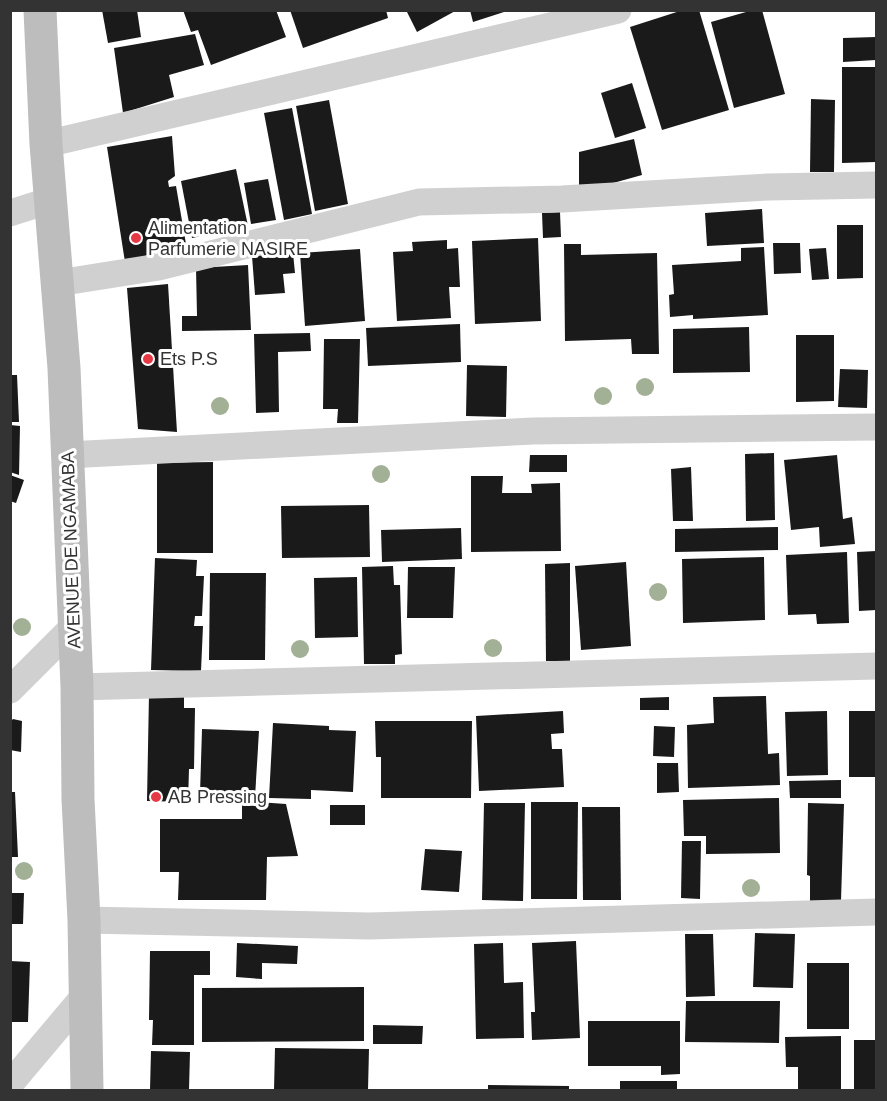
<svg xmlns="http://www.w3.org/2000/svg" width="887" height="1101" viewBox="0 0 887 1101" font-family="Arial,sans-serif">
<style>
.building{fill:#1a1a1a}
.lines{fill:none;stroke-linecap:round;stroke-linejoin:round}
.minor{stroke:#d0d0d0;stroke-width:27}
.secondary{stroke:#bdbdbd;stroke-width:33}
.tree{fill:#a2b095}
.poi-dot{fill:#e63946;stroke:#fff;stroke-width:2}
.labels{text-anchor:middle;stroke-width:6;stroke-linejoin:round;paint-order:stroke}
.poi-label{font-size:18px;fill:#333;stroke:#fff;text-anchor:start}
.street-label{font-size:18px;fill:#333;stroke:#fff}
</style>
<rect width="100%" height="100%" fill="#fff"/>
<!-- building -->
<g class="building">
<polygon points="102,10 137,10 141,37 108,43"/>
<polygon points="183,10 276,10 286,37 211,65 198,30 191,32"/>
<polygon points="290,10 386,10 388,18 303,48"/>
<polygon points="406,10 457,10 417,32"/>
<polygon points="470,10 504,10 504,12 473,22"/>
<polygon points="683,10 699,10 729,110 662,130 630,27"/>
<polygon points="753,10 762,10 785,94 734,108 711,22"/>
<polygon points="195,34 204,65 169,75 174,97 123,113 114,48"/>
<polygon points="876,37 876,60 843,62 843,38"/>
<polygon points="842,67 876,67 876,162 842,163"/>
<polygon points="632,83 646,128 615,138 601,93"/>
<polygon points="811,99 835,100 834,172 810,172"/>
<polygon points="329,100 348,204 315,211 296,106"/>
<polygon points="292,108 312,214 284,220 264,113"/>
<polygon points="172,136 175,176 168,181 169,187 176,186 186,244 125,262 107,147"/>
<polygon points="634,139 642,175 606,185 579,186 579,152"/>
<polygon points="236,169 248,226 192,238 181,181"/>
<polygon points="268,179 276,220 251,224 244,183"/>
<polygon points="762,209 764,243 707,246 705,213"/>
<polygon points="560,212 561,237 543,238 542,213"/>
<polygon points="837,225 863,225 863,278 837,279"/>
<polygon points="538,238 541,321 475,324 472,241"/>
<polygon points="447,240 447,249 458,248 460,287 449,287 451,318 397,321 393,252 413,251 412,242"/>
<polygon points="773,243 800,243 801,273 774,274"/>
<polygon points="564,244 581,244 581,255 657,253 659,354 632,354 631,339 565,341"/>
<polygon points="764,247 768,315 693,319 693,315 670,317 669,295 674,294 672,265 741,261 741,248"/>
<polygon points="826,248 829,279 812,280 809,249"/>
<polygon points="360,249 365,321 305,326 300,253"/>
<polygon points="293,253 295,273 283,274 285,293 255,295 252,256"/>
<polygon points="248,265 251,330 182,331 182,316 197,316 196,268"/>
<polygon points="168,284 177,432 138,429 127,288"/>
<polygon points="460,324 461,362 368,366 366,328"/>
<polygon points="749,327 750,372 673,373 673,329"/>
<polygon points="310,333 311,351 278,352 279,412 256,413 254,334"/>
<polygon points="796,335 834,335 834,401 796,402"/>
<polygon points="324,339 360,339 358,423 337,423 338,409 323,409"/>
<polygon points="467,365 507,366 506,417 466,416"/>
<polygon points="840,369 868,370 867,408 838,407"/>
<polygon points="10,375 17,375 19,422 10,422"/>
<polygon points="10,425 20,426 19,475 10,472"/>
<polygon points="774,453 775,520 746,521 745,454"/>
<polygon points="530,455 567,455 567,472 529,472"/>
<polygon points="837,455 843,519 852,517 855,544 820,547 819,527 791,530 784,460"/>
<polygon points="213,462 213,553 157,553 157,463"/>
<polygon points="691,467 693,521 673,521 671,469"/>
<polygon points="10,475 24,480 16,503 10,501"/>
<polygon points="471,476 503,476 502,493 532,493 531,484 560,483 561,551 471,552"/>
<polygon points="369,505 370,557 282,558 281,506"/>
<polygon points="778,527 778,550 675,552 675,529"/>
<polygon points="461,528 462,559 382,562 381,530"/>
<polygon points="876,551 876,610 859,611 857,552"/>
<polygon points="847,552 849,623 817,624 816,614 788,615 786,555"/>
<polygon points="764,557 765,620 683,623 682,559"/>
<polygon points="155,558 197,560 196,576 204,576 202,616 195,616 194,626 203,626 201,671 151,670"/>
<polygon points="626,562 631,646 581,650 575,566"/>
<polygon points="570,563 570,661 546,661 545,564"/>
<polygon points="393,566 394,585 400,585 402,654 395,655 395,664 364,664 362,567"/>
<polygon points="408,567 455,567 453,618 407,618"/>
<polygon points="210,573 266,573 265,660 209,660"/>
<polygon points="357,577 358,637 315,638 314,578"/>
<polygon points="149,694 184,694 184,708 195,708 194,769 189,769 188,802 147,801"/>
<polygon points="766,696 768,754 779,753 780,785 688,788 687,725 714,723 713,697"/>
<polygon points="669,697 669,710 640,710 640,698"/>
<polygon points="563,711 564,733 551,734 552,749 562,749 564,787 479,791 476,716"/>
<polygon points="827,711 828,775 787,776 785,712"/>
<rect x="849" y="711" width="27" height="66"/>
<polygon points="13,719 22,721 21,752 10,750 10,722"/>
<polygon points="375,721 472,721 471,798 381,798 381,757 376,757"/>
<polygon points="273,723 329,726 329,730 356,731 353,792 311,790 311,799 269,798"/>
<polygon points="654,726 675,727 674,757 653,756"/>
<polygon points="202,729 259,731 255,797 200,794"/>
<polygon points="657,763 678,763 679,792 657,793"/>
<polygon points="841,780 841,798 790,798 789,781"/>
<polygon points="10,792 15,792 18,857 10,857"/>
<polygon points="779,798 780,853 706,854 706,836 684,836 683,800"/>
<polygon points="242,801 286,804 298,856 267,857 266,900 178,900 179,872 160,872 160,819 242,819"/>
<polygon points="531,802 578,802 577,899 531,899"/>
<polygon points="484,803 525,803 523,901 482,900"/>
<polygon points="808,803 844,804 841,901 810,901 810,876 807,875"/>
<rect x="330" y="805" width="35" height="20"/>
<polygon points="582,807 620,807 621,900 583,900"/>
<polygon points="682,841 701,841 700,899 681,898"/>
<polygon points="425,849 462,851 459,892 421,890"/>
<polygon points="10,893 24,893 23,924 10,924"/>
<polygon points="755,933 795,934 793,988 753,987"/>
<polygon points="685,934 713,934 715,996 686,997"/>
<polygon points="576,941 580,1038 532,1040 531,1012 535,1012 532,943"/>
<polygon points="237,943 298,946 297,964 262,963 262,979 236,977"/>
<polygon points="503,943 504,983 523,982 524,1038 476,1039 474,944"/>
<polygon points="150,951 210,951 210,975 194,975 194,1045 152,1045 153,1020 149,1020"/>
<polygon points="10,961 30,962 28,1022 10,1022"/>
<rect x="807" y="963" width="42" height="66"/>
<polygon points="364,987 364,1041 202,1042 202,988"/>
<polygon points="686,1001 780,1001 779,1043 685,1042"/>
<polygon points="588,1021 680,1021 680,1074 661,1075 661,1066 588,1066"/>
<polygon points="373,1025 423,1026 422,1044 373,1044"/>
<polygon points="841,1036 841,1090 798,1090 798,1067 786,1067 785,1037"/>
<rect x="854" y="1040" width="22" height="49"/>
<polygon points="275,1048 369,1049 368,1090 274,1090"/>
<polygon points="151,1051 190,1052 189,1090 150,1090"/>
<rect x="620" y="1081" width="57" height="9"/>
<polygon points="488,1085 569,1086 569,1090 488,1090"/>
</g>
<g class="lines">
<!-- minor -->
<g class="minor">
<polyline points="46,144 618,10"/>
<polyline points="10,213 51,200"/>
<polyline points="58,283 159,267 419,202 562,199 768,187 876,185"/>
<polyline points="67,455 533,431 876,427"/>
<polyline points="77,687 876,666"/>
<polyline points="10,690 74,626"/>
<polyline points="84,920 369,926 876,912"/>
<polyline points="10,1084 86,994"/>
</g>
<!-- secondary -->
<polyline class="secondary" points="40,10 46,144 64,368 77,687 78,799 84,920 87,1090"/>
</g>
<!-- trees -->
<g class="tree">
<circle cx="645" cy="387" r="9"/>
<circle cx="603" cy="396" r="9"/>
<circle cx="220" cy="406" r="9"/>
<circle cx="381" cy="474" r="9"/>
<circle cx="658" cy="592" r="9"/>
<circle cx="22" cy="627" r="9"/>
<circle cx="493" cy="648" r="9"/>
<circle cx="300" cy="649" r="9"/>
<circle cx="24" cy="871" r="9"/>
<circle cx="751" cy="888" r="9"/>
</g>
<!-- markers -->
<g class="poi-dot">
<circle cx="136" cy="238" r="6"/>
<circle cx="148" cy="359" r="6"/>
<circle cx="156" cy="797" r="6"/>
</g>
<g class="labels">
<!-- poi labels -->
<g class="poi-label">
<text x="148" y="234">Alimentation<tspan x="148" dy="21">Parfumerie NASIRE</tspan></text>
<text x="160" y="365">Ets P.S</text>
<text x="168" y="803">AB Pressing</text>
</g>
<!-- street labels -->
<g class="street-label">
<text transform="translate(71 550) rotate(-92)" y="6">AVENUE DE NGAMABA</text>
</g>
</g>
<!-- border -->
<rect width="887" height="1101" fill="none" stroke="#333333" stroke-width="24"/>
</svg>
